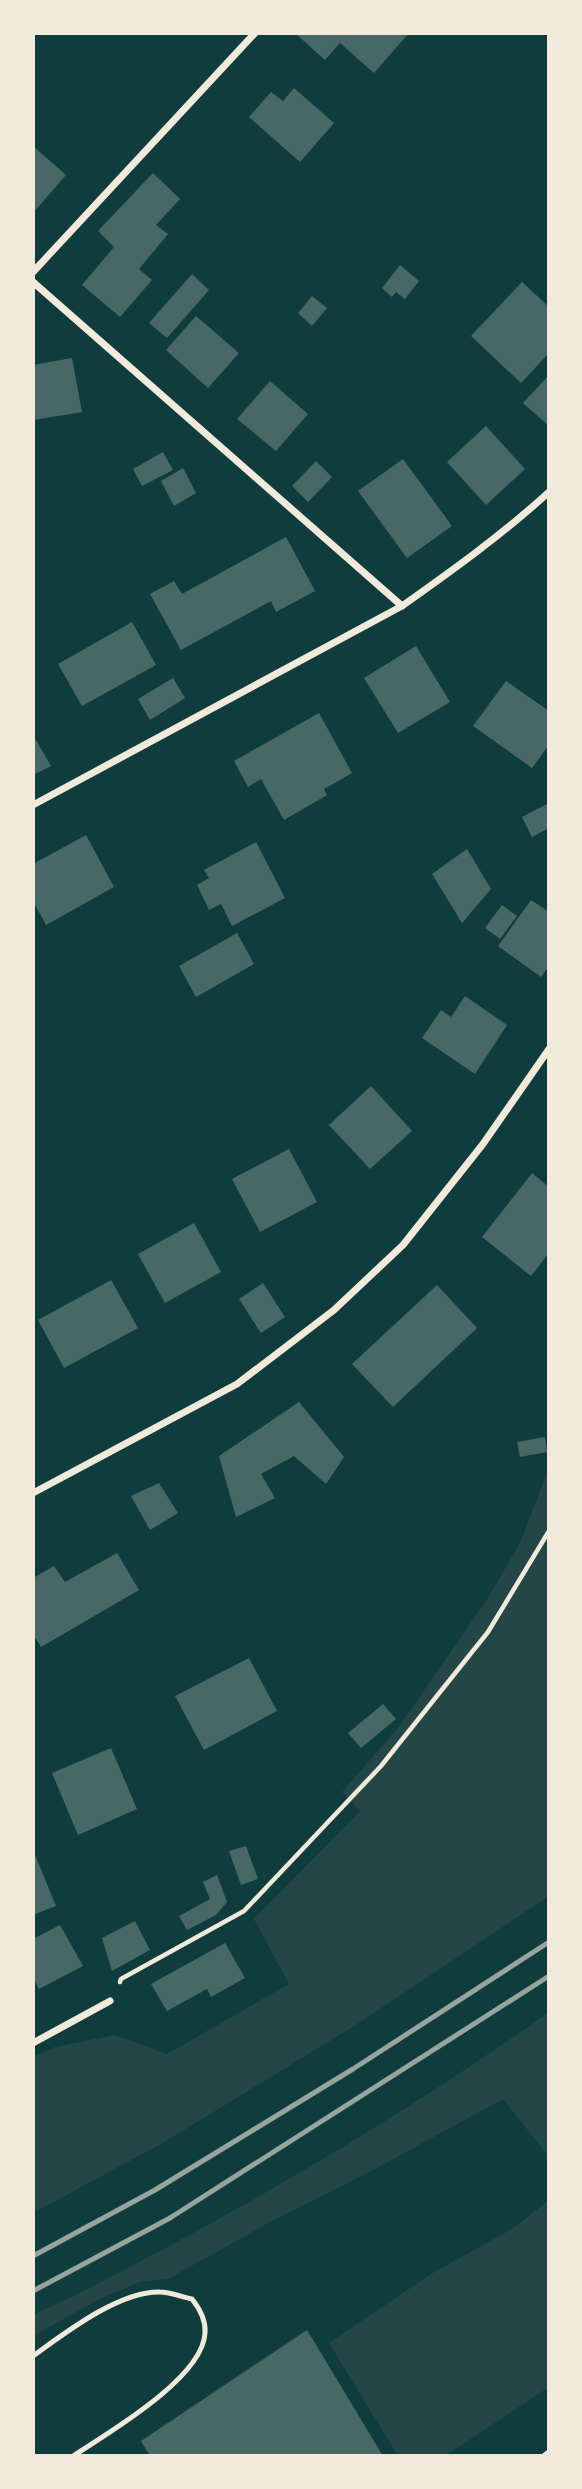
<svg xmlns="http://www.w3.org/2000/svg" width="582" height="2489" viewBox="0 0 582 2489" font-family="Barlow,sans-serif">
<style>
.green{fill:#244646}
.building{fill:#486865}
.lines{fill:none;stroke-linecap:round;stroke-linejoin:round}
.path{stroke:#f1e9da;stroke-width:4.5}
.service{stroke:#f1e9da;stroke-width:5}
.minor{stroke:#f1e9da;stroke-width:7}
.rail{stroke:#97a49c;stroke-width:5}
</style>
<rect width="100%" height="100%" fill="#0f3d3e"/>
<!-- green -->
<g class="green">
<polygon points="549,1467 549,1896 354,2026 161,2144 33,2213 33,2057 55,2047 115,2035 167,2054 289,1984 254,1919 360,1811 342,1792 398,1728 488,1598 521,1541"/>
<path d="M 549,2012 L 549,2157 L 503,2099 L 375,2169 L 272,2221 L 168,2279 L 139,2282 L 96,2301 L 33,2336 L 33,2315 C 99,2285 162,2250 226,2215 C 337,2153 445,2086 549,2012 Z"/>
<polygon points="549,2200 549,2387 445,2456 398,2456 329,2343 431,2274 512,2229"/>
</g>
<!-- building -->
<g class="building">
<polygon points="295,33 409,33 374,73 340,43 325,60"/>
<polygon points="294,88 334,123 300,162 249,117 271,92 283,101"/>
<polygon points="33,146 66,175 33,213"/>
<polygon points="153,173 180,199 156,225 168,234 139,269 152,280 120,317 82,285 114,247 98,231"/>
<polygon points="400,265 419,281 405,299 396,292 392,297 382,288"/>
<polygon points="192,274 209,290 167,338 149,323"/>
<polygon points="522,282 549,307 549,353 521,383 471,336"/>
<polygon points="312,296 327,308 312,326 298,313"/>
<polygon points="196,316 239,353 208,388 166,350"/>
<polygon points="72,358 82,412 33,420 33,365"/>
<polygon points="549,375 549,426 523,403"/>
<polygon points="270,381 308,414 276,451 237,419"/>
<polygon points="486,426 525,469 486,505 447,462"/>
<polygon points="163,452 173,470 142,486 133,469"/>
<polygon points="403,459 452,526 407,558 358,491"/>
<polygon points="316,461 332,477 308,502 292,486"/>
<polygon points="183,468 196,493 174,506 161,481"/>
<polygon points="286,537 315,591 276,612 271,601 181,650 150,594 174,581 182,594"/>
<polygon points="132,622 156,665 82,706 58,664"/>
<polygon points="416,646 450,702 398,733 364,678"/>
<polygon points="173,678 185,698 150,720 138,699"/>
<polygon points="506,681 549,711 549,745 532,768 473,726"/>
<polygon points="319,713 352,773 324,789 327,795 284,820 261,779 248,787 234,761"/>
<polygon points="33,735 51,766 33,775"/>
<polygon points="549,803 549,828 532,837 522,817"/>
<polygon points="86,835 114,887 46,925 33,901 33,864"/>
<polygon points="256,842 285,898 232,926 221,904 209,910 197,885 209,878 204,870"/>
<polygon points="467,849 491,889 462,923 432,874"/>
<polygon points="531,900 549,912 549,966 541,977 498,946"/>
<polygon points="502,905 517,916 500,939 485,928"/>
<polygon points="237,933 254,964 196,997 179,966"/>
<polygon points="465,996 507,1025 475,1074 422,1038 441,1010 451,1017"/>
<polygon points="371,1086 412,1131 370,1169 329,1125"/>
<polygon points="289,1149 317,1202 260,1232 232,1179"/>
<polygon points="532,1173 549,1187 549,1253 531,1276 482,1237"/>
<polygon points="194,1223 221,1272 165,1303 138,1254"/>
<polygon points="111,1280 138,1328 64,1368 38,1320"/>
<polygon points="263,1283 285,1317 261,1333 239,1299"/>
<polygon points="437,1285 477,1328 393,1407 352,1364"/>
<polygon points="299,1402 344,1457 326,1484 294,1456 261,1474 275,1498 236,1517 219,1456"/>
<polygon points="545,1437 547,1452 520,1457 517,1442"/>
<polygon points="159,1483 178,1513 150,1530 131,1496"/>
<polygon points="117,1553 139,1590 41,1647 33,1634 33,1578 54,1566 65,1582"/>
<polygon points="249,1658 277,1711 204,1750 175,1696"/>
<polygon points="383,1704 396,1719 361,1748 348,1733"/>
<polygon points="111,1748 137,1809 78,1835 52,1773"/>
<polygon points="246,1846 258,1879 241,1885 229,1851"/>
<polygon points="33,1850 56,1906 33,1915"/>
<polygon points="217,1875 227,1902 216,1915 187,1930 179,1916 210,1899 203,1882"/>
<polygon points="135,1921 150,1950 112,1971 102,1938"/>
<polygon points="60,1925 83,1966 39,1989 33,1977 33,1939"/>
<polygon points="225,1943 245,1978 211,1997 207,1989 167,2011 151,1984"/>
<polygon points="307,2330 383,2456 150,2456 141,2441"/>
</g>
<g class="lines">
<!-- path -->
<polyline class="path" points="120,1982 121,1979 244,1911 381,1766 488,1632 549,1531"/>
<!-- service -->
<path class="service" d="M 33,2356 C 65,2333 119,2291 160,2292 C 170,2292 182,2297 192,2299 C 200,2309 206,2320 205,2333 C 203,2378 108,2433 73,2456"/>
<!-- minor -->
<g class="minor">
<polyline points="33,272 255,33"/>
<polyline points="33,282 402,606"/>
<path d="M 33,805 L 402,606 C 453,570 503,534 549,492"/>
<polyline points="33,1493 237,1384 334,1310 403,1245 483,1144 549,1049"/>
<polyline points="33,2043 110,2001"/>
<polyline points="545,2456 549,2453"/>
</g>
<!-- rail -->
<g class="rail">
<polyline points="33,2256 155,2190 353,2069 549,1942"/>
<polyline points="33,2291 170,2218 549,1976"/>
</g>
</g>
<!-- border -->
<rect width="582" height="2489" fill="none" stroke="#f1e9da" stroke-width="70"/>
</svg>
